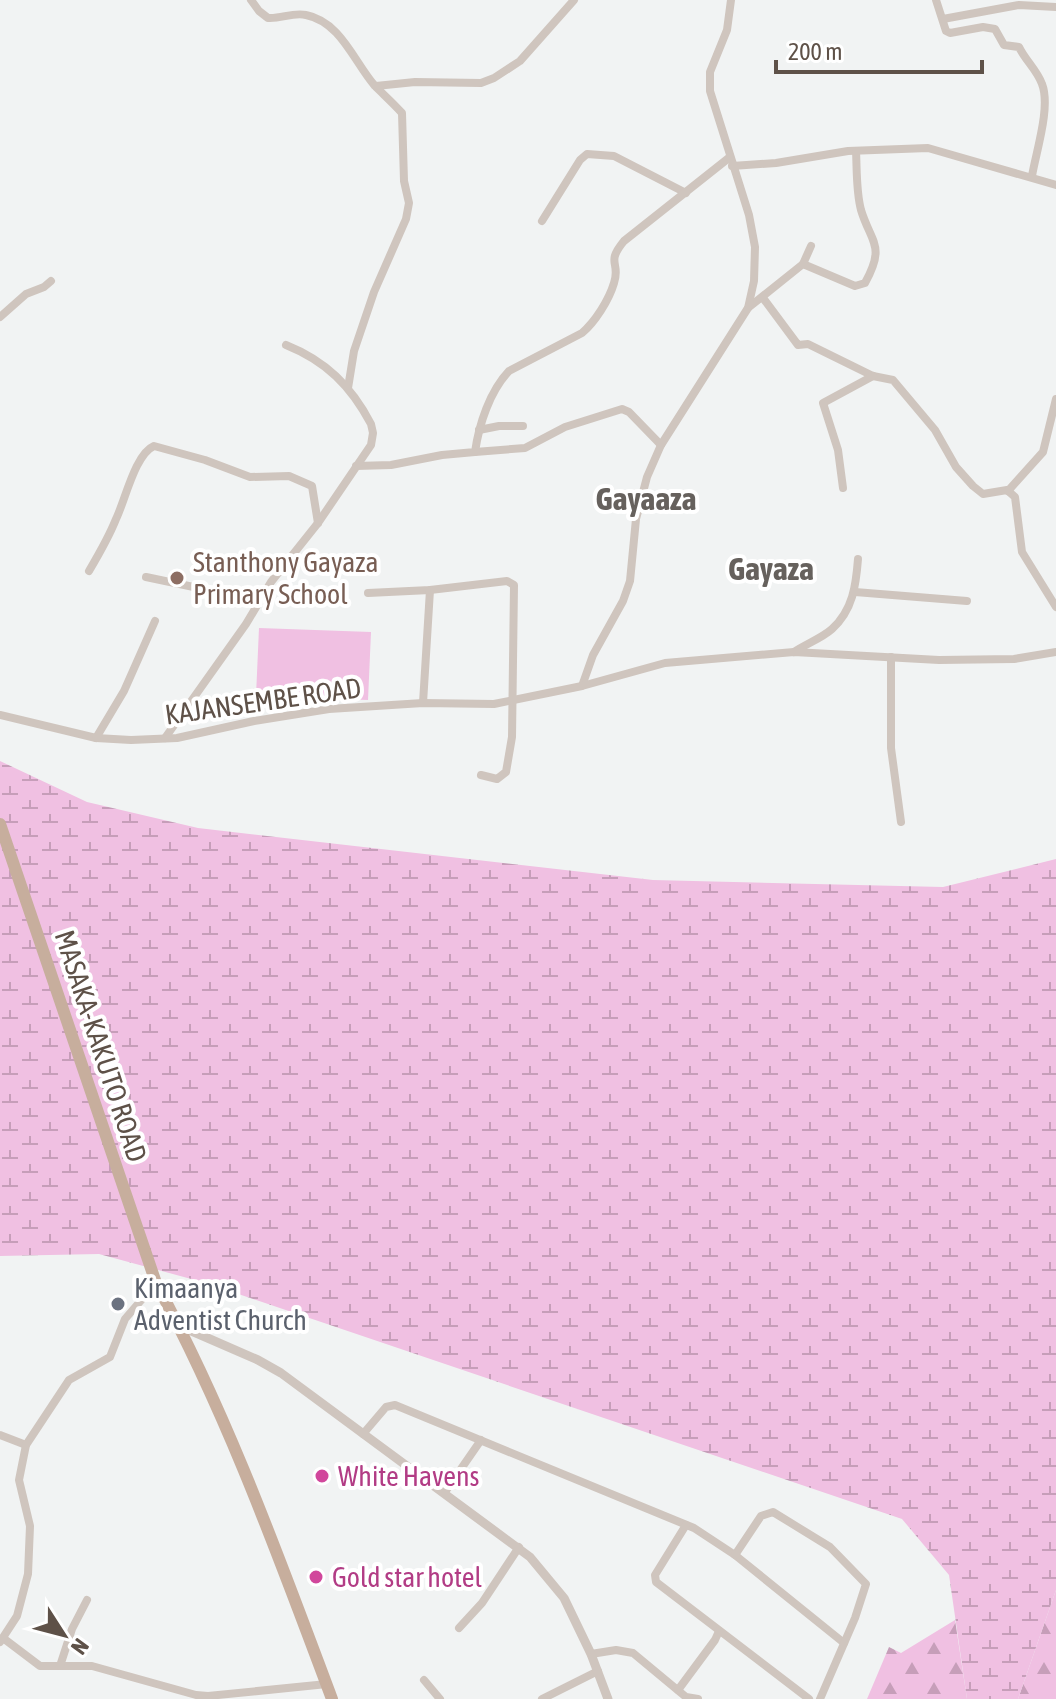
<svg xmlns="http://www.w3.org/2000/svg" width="1056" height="1699" viewBox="0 0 1056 1699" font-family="'Asap Condensed',sans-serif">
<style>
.forest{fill:url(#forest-firs)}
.wetland{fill:url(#wetland-marsh)}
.park{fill:#f0c0e2}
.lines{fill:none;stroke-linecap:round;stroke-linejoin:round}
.minor{stroke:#cfc5be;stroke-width:8}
.tertiary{stroke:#cfc5be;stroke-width:9}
.trunk{stroke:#c7ae9d;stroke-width:12}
.education-dot{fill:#8d6e63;stroke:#fff;stroke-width:3}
.worship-dot{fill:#6b7280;stroke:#fff;stroke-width:3}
.hotel-dot{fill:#d1479c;stroke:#fff;stroke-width:3}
.labels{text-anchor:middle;stroke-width:8;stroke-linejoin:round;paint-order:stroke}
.education-label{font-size:28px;fill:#785e54;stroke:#fff;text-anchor:start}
.street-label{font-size:28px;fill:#5e5148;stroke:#fff}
.worship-label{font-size:28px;fill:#5b616d;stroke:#fff;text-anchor:start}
.hotel-label{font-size:28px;fill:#b23c85;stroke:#fff;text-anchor:start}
.quarter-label{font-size:32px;font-weight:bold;fill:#66615d;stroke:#fff}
</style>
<defs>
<pattern id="forest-firs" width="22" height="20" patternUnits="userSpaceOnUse" patternTransform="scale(2)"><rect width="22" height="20" fill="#f0c0e2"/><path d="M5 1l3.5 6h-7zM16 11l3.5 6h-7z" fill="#c69eb9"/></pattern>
<pattern id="wetland-marsh" width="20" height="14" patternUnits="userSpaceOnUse" patternTransform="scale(2)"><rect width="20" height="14" fill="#f0c0e2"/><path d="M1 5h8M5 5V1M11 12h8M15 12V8" fill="none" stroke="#c69eb9"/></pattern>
</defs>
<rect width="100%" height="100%" fill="#f1f3f3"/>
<!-- forest -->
<g class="forest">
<polygon points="1056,1590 1056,1699 1018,1699"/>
<polygon points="955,1620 967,1699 867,1699 889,1647 901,1653"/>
</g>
<!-- wetland -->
<polygon class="wetland" points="0,761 87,802 198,828 653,880 943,887 1056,859 1056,1590 1018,1699 967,1699 949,1575 902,1519 206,1283 99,1254 0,1256"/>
<!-- park -->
<polygon class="park" points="259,628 371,632 368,700 256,696"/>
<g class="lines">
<!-- minor -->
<g class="minor">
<path d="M 251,0 L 259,11 L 268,18 C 281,19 293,12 306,15 C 341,22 354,62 375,86 C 384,95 393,103 402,113 L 404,181 L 409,203 L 406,219 L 374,292 L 354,351 L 348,388"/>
<path d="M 936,0 L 946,31 L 950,33 L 983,27 L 995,29 L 1004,45 L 1019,47 C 1025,60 1037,70 1042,84 C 1051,107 1036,152 1032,176"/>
<polyline points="943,19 1019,5 1056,7"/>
<polyline points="376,86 415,82 481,83 494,78 520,61 574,0"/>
<polyline points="732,166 776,163 848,151 928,148 1056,185"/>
<polyline points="542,221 580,160 587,154 614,156 686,193"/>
<polyline points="803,264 811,246"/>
<polyline points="763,298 798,345 808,344 873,376 893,380 935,430 956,467 973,486 983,494 1007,490 1015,497 1022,552 1056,607"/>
<path d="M 748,308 L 803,264 L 855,286 L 865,283 C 886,245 871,243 861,210 C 856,191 857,170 856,151"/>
<polyline points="0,317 26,294 44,287 51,281"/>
<polyline points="479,430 499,426 523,426"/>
<polyline points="475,452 525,448 565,427 622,409 629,412 661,445"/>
<path d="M 356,466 L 391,465 L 442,455 L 475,452 C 479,424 490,391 509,371 L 582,333 C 595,322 609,300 614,283 C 621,262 605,264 624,241 L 730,157"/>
<polyline points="843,488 838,450 823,403 873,376"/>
<polyline points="1008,491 1043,452 1056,399"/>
<path d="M 89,571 C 99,554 109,537 116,519 C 125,501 135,454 154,446 L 205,460 L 250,477 L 289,476 L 312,486 L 318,523"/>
<polyline points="146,577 260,601"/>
<polyline points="855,592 967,601"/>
<polyline points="368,593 430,590 507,581 514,585 512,737 506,772 497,779 481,775"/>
<path d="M 794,652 C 806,644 822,638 832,629 C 853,610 856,585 858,559"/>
<polyline points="891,657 891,748 901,822"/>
<polyline points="582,686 593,655 623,601 630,581 636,519 647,477 661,445 748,308 754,281 755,247 749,215 710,91 710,72 727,30 731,0"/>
<polyline points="423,703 430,590"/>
<polyline points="0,715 96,738 131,740 177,738 254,721 329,709 423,703 494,704 582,686 665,663 794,652 939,660 1014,659 1056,652"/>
<polyline points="96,738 124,691 155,621"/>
<path d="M 165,738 L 246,624 L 271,582 L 318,523 L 371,445 L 373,433 L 371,424 C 351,386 326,361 286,345"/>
<polyline points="363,1434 386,1407 395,1405 694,1528 735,1555 844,1643"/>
<polyline points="0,1435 26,1445"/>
<polyline points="445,1492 481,1440"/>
<polyline points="686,1525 655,1575 656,1582 809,1699"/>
<polyline points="735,1555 761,1516 773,1512 830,1547 866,1584 855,1618 820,1699"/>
<polyline points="459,1628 482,1603 519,1547"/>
<polyline points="3,1638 40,1666 92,1666 196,1695 208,1696 327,1684"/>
<polyline points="0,1642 17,1616 28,1574 30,1526 19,1480 26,1445 69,1380 110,1357 125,1319 156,1283"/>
<polyline points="591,1654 616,1650 633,1653 686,1697 698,1699"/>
<polyline points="60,1666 72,1629 87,1600"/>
<polyline points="424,1680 440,1699"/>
<polyline points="678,1690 715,1640 719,1631"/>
<polyline points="542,1699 598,1671"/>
</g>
<!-- tertiary -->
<polyline class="tertiary" points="180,1326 258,1360 281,1373 530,1557 564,1598 591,1654 608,1699"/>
<!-- trunk -->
<path class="trunk" d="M 0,824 L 156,1283 C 228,1416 279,1558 332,1699"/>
</g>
<!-- markers -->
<circle class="education-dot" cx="177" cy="578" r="8"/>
<circle class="worship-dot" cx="118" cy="1304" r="8"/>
<g class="hotel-dot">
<circle cx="322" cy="1476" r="8"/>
<circle cx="316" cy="1577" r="8"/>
</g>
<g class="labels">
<!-- education labels -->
<g class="education-label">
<text x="193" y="572">Stanthony Gayaza<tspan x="193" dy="32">Primary School</tspan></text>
</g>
<!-- street labels -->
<g class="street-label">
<text transform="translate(263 701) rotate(-8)" y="10">KAJANSEMBE ROAD</text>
<text transform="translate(101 1046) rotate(72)" y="10">MASAKA-KAKUTO ROAD</text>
</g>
<!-- worship labels -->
<g class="worship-label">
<text x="134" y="1298">Kimaanya<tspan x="134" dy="32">Adventist Church</tspan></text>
</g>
<!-- hotel labels -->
<g class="hotel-label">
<text x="338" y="1486">White Havens</text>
<text x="332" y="1587">Gold star hotel</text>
</g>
<!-- quarter labels -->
<g class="quarter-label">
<text x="646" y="510">Gayaaza</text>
<text x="771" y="580">Gayaza</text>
</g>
</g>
<!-- north arrow -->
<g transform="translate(64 1635) rotate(126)" stroke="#ffffff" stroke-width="6" paint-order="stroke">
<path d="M0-6L14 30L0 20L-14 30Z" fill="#5e5148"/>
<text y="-12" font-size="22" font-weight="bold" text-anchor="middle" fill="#5e5148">N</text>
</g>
<!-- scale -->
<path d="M776 60v12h206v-12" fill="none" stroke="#5e5148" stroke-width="4"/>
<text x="788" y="60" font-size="24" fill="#5e5148" stroke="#ffffff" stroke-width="6" paint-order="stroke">200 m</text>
</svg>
